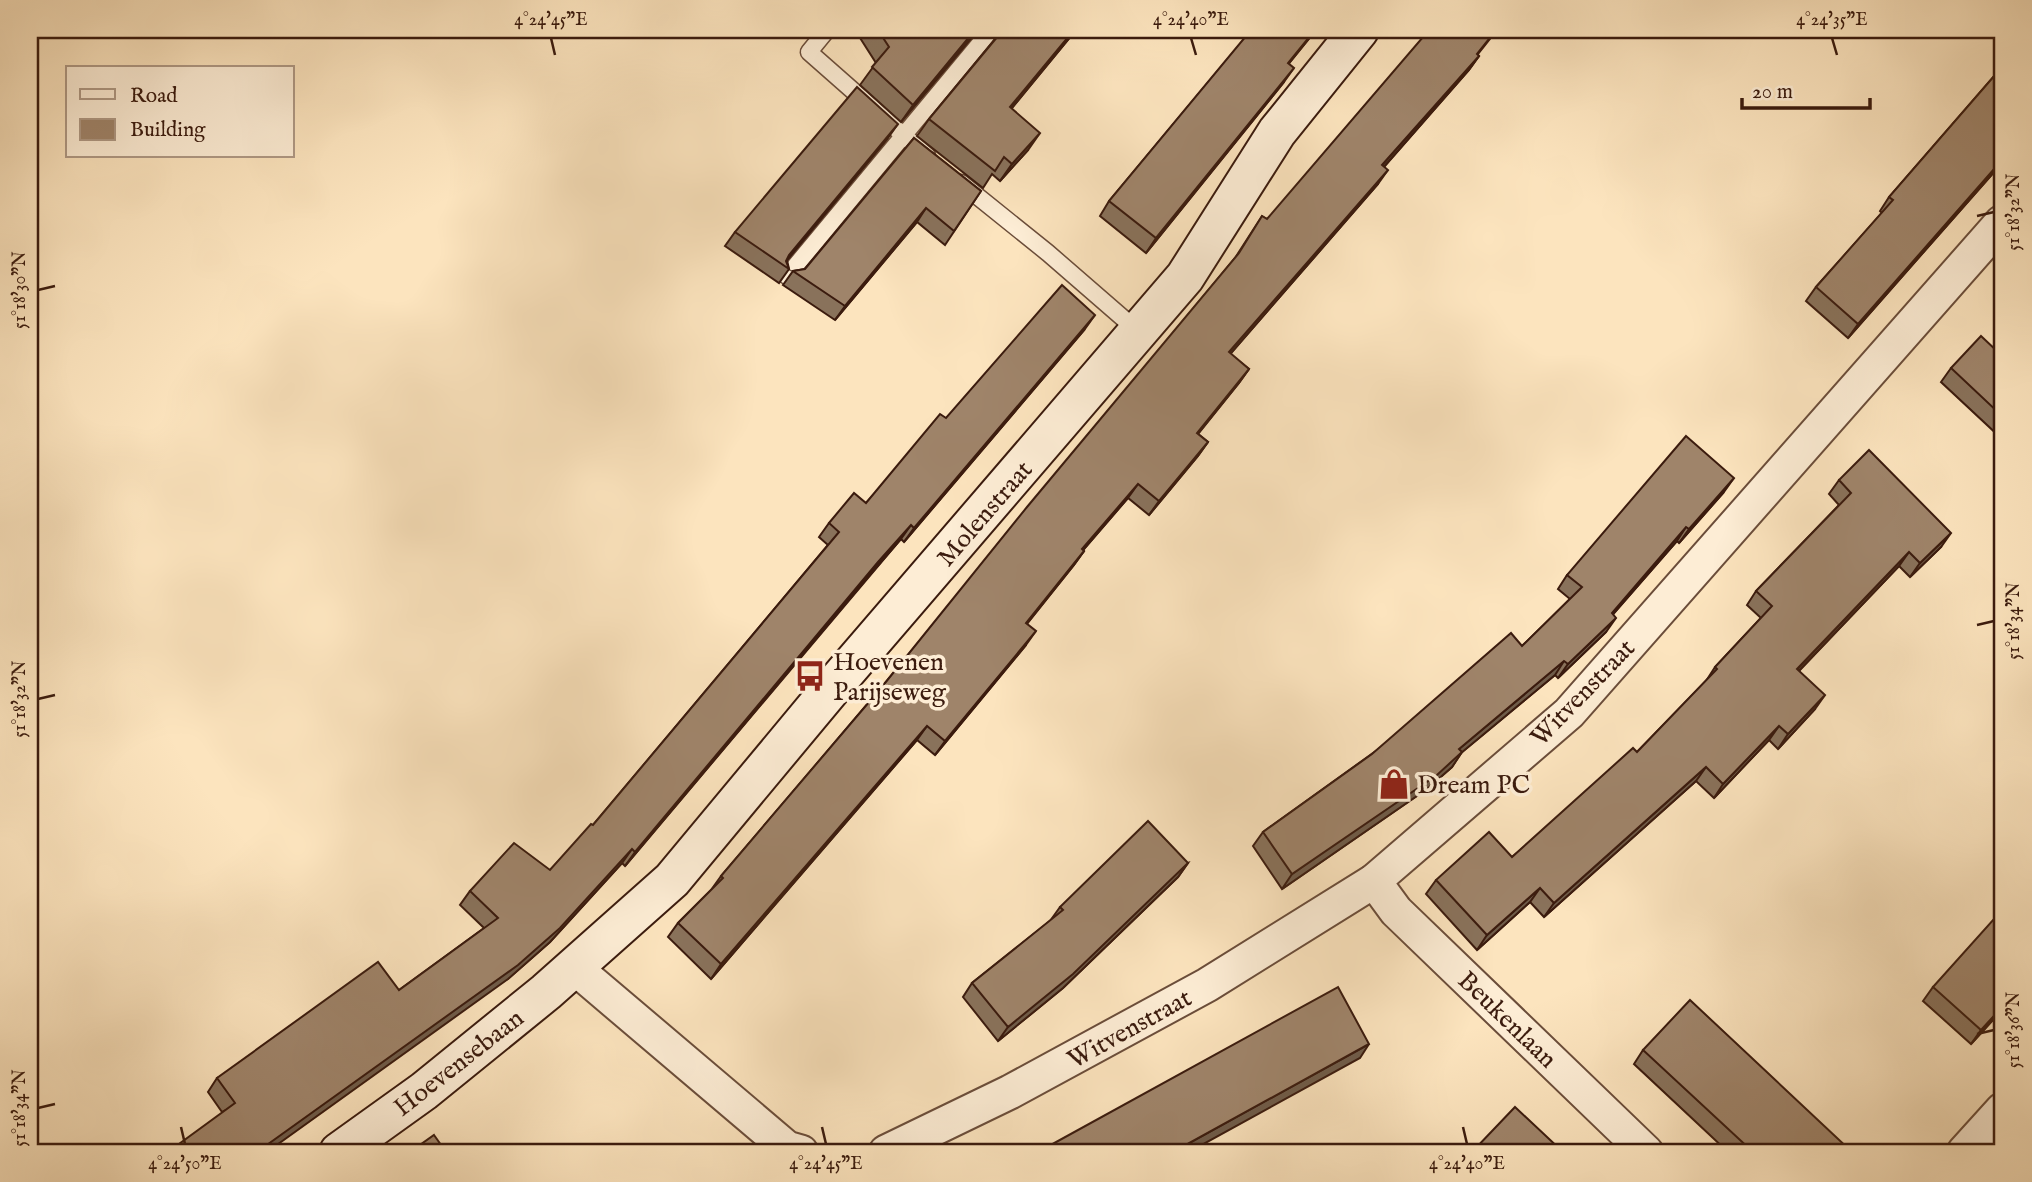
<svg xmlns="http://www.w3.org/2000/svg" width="2032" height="1182" viewBox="0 0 2032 1182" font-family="'IM FELL English',serif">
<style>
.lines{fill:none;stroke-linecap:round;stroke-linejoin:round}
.lane-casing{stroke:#6b4d3a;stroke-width:19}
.street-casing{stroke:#6b4d3a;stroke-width:37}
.secondary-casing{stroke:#3b1b0e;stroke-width:42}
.lane{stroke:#fdedd5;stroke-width:16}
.street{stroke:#fdedd5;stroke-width:33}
.secondary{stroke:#fdedd5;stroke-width:38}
.wall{fill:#89725b;stroke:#3b1b0e;stroke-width:2}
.shaded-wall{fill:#6f5c4a;stroke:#3b1b0e;stroke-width:2}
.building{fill:#9f846a;stroke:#3b1b0e;stroke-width:2}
.ticks{fill:none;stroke:#3b1b0e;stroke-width:2.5}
.labels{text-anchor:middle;stroke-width:7;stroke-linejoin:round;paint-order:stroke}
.street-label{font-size:26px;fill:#3b1b0e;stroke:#fdedd5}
.poi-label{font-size:26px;fill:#3b1b0e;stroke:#fdedd5;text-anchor:start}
.neatline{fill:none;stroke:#3b1b0e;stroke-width:2.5}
.ticks-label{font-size:18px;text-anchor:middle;fill:#3b1b0e}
</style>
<rect width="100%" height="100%" fill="#fce4be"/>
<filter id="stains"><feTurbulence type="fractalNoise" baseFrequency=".00286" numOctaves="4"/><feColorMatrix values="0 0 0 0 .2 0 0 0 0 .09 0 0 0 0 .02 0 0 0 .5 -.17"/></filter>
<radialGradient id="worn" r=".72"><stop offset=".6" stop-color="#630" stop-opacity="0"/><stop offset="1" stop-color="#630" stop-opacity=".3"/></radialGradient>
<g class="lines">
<defs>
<g id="lane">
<polyline points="827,30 809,52 927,156"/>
<polyline points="961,183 1048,253 1139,332"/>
<polyline points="787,276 991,30"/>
</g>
<g id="street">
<polyline points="1374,881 1396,911 1646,1152"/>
<polyline points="575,968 787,1148 801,1152"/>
<polyline points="886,1152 1010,1092 1207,985 1374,881 1569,713 2002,222"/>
<polyline points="1964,1152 2002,1110"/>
</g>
<polyline id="secondary" points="339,1152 424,1091 546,992 672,880 830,690 1185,277 1277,132 1359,30"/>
</defs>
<!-- lane casing -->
<use href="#lane" class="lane-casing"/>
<!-- street casing -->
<use href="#street" class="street-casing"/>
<!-- secondary casing -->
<use href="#secondary" class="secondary-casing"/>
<!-- lane -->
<use href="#lane" class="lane"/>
<!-- street -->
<use href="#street" class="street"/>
<!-- secondary -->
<use href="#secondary" class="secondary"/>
</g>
<!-- wall -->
<g class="wall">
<polygon points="855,30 978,30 901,122 860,85 876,63"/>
<polygon points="1000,30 1076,30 1011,109 1028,150 1000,181 992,174 983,188 917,136 929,119 1000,33"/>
<polygon points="1240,30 1316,30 1289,63 1284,82 1146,253 1100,216 1109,201 1247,36"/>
<polygon points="1478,55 1479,56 1469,70 1384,167 1378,184 1230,354 1249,369 1239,383 1198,434 1208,442 1198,456 1149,515 1128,498 1083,550 1084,551 1074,565 1027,624 1026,645 935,755 917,740 711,979 668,937 678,923 711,890 721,876 881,688 1235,258 1262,216 1267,219"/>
<polygon points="2002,67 2002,163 1848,338 1806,301 1816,287 1882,213 1880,211 1889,197"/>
<polygon points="888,138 787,260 789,269 779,283 725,246 735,232"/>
<polygon points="914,138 981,191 945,245 917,222 835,320 783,285 793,271 805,269"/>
<polygon points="1085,329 904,542 901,539 868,577 625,866 622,863 550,942 508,979 222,1112 208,1092 217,1078 399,990 484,928 460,905 470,891 550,870 593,825 828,545 819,537 829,523 866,503 946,418"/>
<polygon points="2002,349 2002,437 2001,438 1941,382 1951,368 1999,353"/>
<polygon points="1839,480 1941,547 1910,577 1899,566 1799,671 1815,709 1778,749 1769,740 1714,798 1696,781 1544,917 1530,902 1477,950 1426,894 1436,880 1512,857 1637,752 1706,681 1715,667 1761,618 1747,605 1756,591 1839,505 1829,494"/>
<polygon points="1724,492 1679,543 1677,541 1613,614 1606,632 1558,678 1555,675 1462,752 1452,767 1427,789 1282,889 1253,846 1263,832 1522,646 1570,599 1558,589 1567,575"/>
<polygon points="1188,863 1178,877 1063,988 998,1041 963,997 972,983 1050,921 1060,907"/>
<polygon points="1933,987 2002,1010 1971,1044 1923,1001"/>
<polygon points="1643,1050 1852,1152 1728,1152 1634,1064"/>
</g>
<!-- shaded-wall -->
<g class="shaded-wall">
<polygon points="975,30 978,30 901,122 913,105"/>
<polygon points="1074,30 1076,30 1072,35 998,125 1010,107"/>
<polygon points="1315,30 1316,30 1278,77 1288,63"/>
<polygon points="1496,30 1497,30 1467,68 1477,54"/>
<polygon points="1479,56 1469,70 1373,179 1382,165"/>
<polygon points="1294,68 1284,82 1146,253 1156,238"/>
<polygon points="898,124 888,138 783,265 789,255"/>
<polygon points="1040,133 1028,150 1000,181 1012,164"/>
<polygon points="2002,160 2002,163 1848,338 1858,324"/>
<polygon points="1388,170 1378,184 1219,367 1229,352"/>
<polygon points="926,208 917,222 835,320 845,306"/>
<polygon points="1095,315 1085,329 904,542 914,528"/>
<polygon points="1249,369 1239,383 1187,447 1197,433"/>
<polygon points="1208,442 1198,456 1149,515 1159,501"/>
<polygon points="1734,478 1724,492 1679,543 1689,529"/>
<polygon points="1138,484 1128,498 1072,563 1082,549"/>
<polygon points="911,525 901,539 625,866 635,852"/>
<polygon points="1686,527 1677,541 1602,627 1612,613"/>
<polygon points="1951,533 1941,547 1910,577 1920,563"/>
<polygon points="1084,551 1074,565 1016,637 1026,623"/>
<polygon points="1909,552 1899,566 1787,683 1797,669"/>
<polygon points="1616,618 1606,632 1558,678 1568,664"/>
<polygon points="1036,631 1026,645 935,755 945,741"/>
<polygon points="1564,661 1555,675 1449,763 1459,749"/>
<polygon points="1825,695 1815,709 1778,749 1788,734"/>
<polygon points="927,726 917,740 711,979 721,964"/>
<polygon points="1779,726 1769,740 1714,798 1723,784"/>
<polygon points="1462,752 1452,767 1427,789 1282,889 1292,874"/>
<polygon points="1706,767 1696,781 1544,917 1554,903"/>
<polygon points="632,849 622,863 550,942 508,979 267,1152 257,1152"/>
<polygon points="1188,863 1178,877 1063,988 998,1041 1008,1027"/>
<polygon points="1540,888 1530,902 1477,950 1487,935"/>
<polygon points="2002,1007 2002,1010 1971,1044 1981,1030"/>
<polygon points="1369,1044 1360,1058 1189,1152 1173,1152"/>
</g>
<!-- building -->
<g class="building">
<polygon points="878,30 975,30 913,105 872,67 889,47"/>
<polygon points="1003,30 1074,30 1010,107 1040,133 1012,164 1004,157 995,171 929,119"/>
<polygon points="1251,30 1315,30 1288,63 1294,68 1156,238 1109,201"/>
<polygon points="1429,30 1496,30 1477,54 1479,56 1382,165 1388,170 1229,352 1249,369 1197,433 1208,442 1159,501 1138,484 1082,549 1084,551 1026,623 1036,631 945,741 927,726 721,964 678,923 723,878 721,876 881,688 1027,507 1239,253 1262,216 1267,219"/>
<polygon points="2002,67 2002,160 1858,324 1816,287 1893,200 1889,197"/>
<polygon points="857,87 898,124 789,255 786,261 789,269 735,232"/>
<polygon points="914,138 981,191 954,231 926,208 845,306 793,271 805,269"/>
<polygon points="1062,285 1095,315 914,528 911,525 878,562 635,852 632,849 560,928 518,965 257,1152 168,1152 235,1103 217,1078 378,962 399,990 498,918 470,891 514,843 550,870 591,824 593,825 839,532 829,523 854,493 866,503 940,414 946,418"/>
<polygon points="1981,336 1999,353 2002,349 2002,416 1951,368"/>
<polygon points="1686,436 1734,478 1689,529 1686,527 1612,613 1616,618 1568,664 1564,661 1459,749 1462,752 1437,775 1292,874 1263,832 1372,754 1511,633 1522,646 1582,587 1567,575"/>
<polygon points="1869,450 1951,533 1920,563 1909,552 1797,669 1825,695 1788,734 1779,726 1723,784 1706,767 1554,903 1540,888 1487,935 1436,880 1489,832 1512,857 1633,748 1637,752 1717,669 1715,667 1772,606 1756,591 1851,493 1839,480"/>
<polygon points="1148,821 1188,863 1073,974 1008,1027 972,983 1063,910 1060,907"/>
<polygon points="2002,910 2002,1007 1981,1030 1933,987"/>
<polygon points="1338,987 1369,1044 1173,1152 1038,1152"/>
<polygon points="1690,1000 1852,1152 1753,1152 1643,1050"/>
<polygon points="1515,1107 1563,1152 1472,1152"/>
<polygon points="434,1135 446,1152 410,1152"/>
</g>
<!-- ticks -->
<path class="ticks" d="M 551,38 L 555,55M 1191,38 L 1196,55M 1832,38 L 1837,55M 1977,216 L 1994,212M 38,290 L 55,286M 1977,625 L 1994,621M 38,699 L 55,695M 1977,1034 L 1994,1030M 38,1108 L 55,1104M 181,1127 L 185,1144M 822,1127 L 826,1144M 1463,1127 L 1467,1144"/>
<!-- icons -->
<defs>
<symbol id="bus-bare" viewBox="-9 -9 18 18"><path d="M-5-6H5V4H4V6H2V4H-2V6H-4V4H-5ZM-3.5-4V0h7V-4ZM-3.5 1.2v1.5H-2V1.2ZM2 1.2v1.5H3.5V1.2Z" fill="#8f2418" stroke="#fdedd5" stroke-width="2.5" paint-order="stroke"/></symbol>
<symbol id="shop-bare" viewBox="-9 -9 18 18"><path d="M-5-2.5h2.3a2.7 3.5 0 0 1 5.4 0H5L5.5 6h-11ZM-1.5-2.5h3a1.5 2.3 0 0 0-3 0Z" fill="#8f2418" stroke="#fdedd5" stroke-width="2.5" paint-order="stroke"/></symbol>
</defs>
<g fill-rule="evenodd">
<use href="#bus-bare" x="788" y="654" width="44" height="44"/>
<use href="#shop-bare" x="1372" y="762" width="44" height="44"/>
</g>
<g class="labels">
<!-- street labels -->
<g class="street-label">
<text transform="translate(984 513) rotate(-49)" y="9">Molenstraat</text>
<text transform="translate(1582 692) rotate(-46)" y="9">Witvenstraat</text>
<text transform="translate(1508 1019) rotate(44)" y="9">Beukenlaan</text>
<text transform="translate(1129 1028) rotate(-29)" y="9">Witvenstraat</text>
<text transform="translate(458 1062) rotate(-38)" y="9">Hoevensebaan</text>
</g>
<!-- poi labels -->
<g class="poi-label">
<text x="833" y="670">Hoevenen<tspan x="833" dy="30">Parijseweg</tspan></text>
<text x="1417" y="793">Dream PC</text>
</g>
</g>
<!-- margin -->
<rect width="2032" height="1182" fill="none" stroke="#fce4be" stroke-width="77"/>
<!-- legend -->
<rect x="66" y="66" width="228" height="91" fill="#fdedd5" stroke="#af9985" stroke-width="2"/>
<rect x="80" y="89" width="35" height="10" fill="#fdedd5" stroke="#af9985" stroke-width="2"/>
<text x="130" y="102" font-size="21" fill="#3b1b0e">Road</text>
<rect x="80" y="119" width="35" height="21" fill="#9f846a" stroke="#af9985" stroke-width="2"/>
<text x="130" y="136" font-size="21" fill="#3b1b0e">Building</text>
<!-- scale -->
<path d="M1742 98v10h128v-10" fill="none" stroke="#3b1b0e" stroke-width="3.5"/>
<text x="1752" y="98" font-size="21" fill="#3b1b0e" stroke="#fdedd5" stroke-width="5" paint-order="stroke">20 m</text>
<rect x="38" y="38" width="1956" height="1106" class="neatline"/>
<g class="ticks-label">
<text x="551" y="25">4°24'45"E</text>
<text x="1191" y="25">4°24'40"E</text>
<text x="1832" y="25">4°24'35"E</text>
<text transform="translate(2013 212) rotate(-90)" y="6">51°18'32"N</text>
<text transform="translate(19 290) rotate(-90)" y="6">51°18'30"N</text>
<text transform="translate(2013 621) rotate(-90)" y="6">51°18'34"N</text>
<text transform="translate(19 699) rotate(-90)" y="6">51°18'32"N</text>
<text transform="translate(2013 1030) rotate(-90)" y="6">51°18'36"N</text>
<text transform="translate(19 1108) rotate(-90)" y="6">51°18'34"N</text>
<text x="185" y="1169">4°24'50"E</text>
<text x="826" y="1169">4°24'45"E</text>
<text x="1467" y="1169">4°24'40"E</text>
</g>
<rect width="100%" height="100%" filter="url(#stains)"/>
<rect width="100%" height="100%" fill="url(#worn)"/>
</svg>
